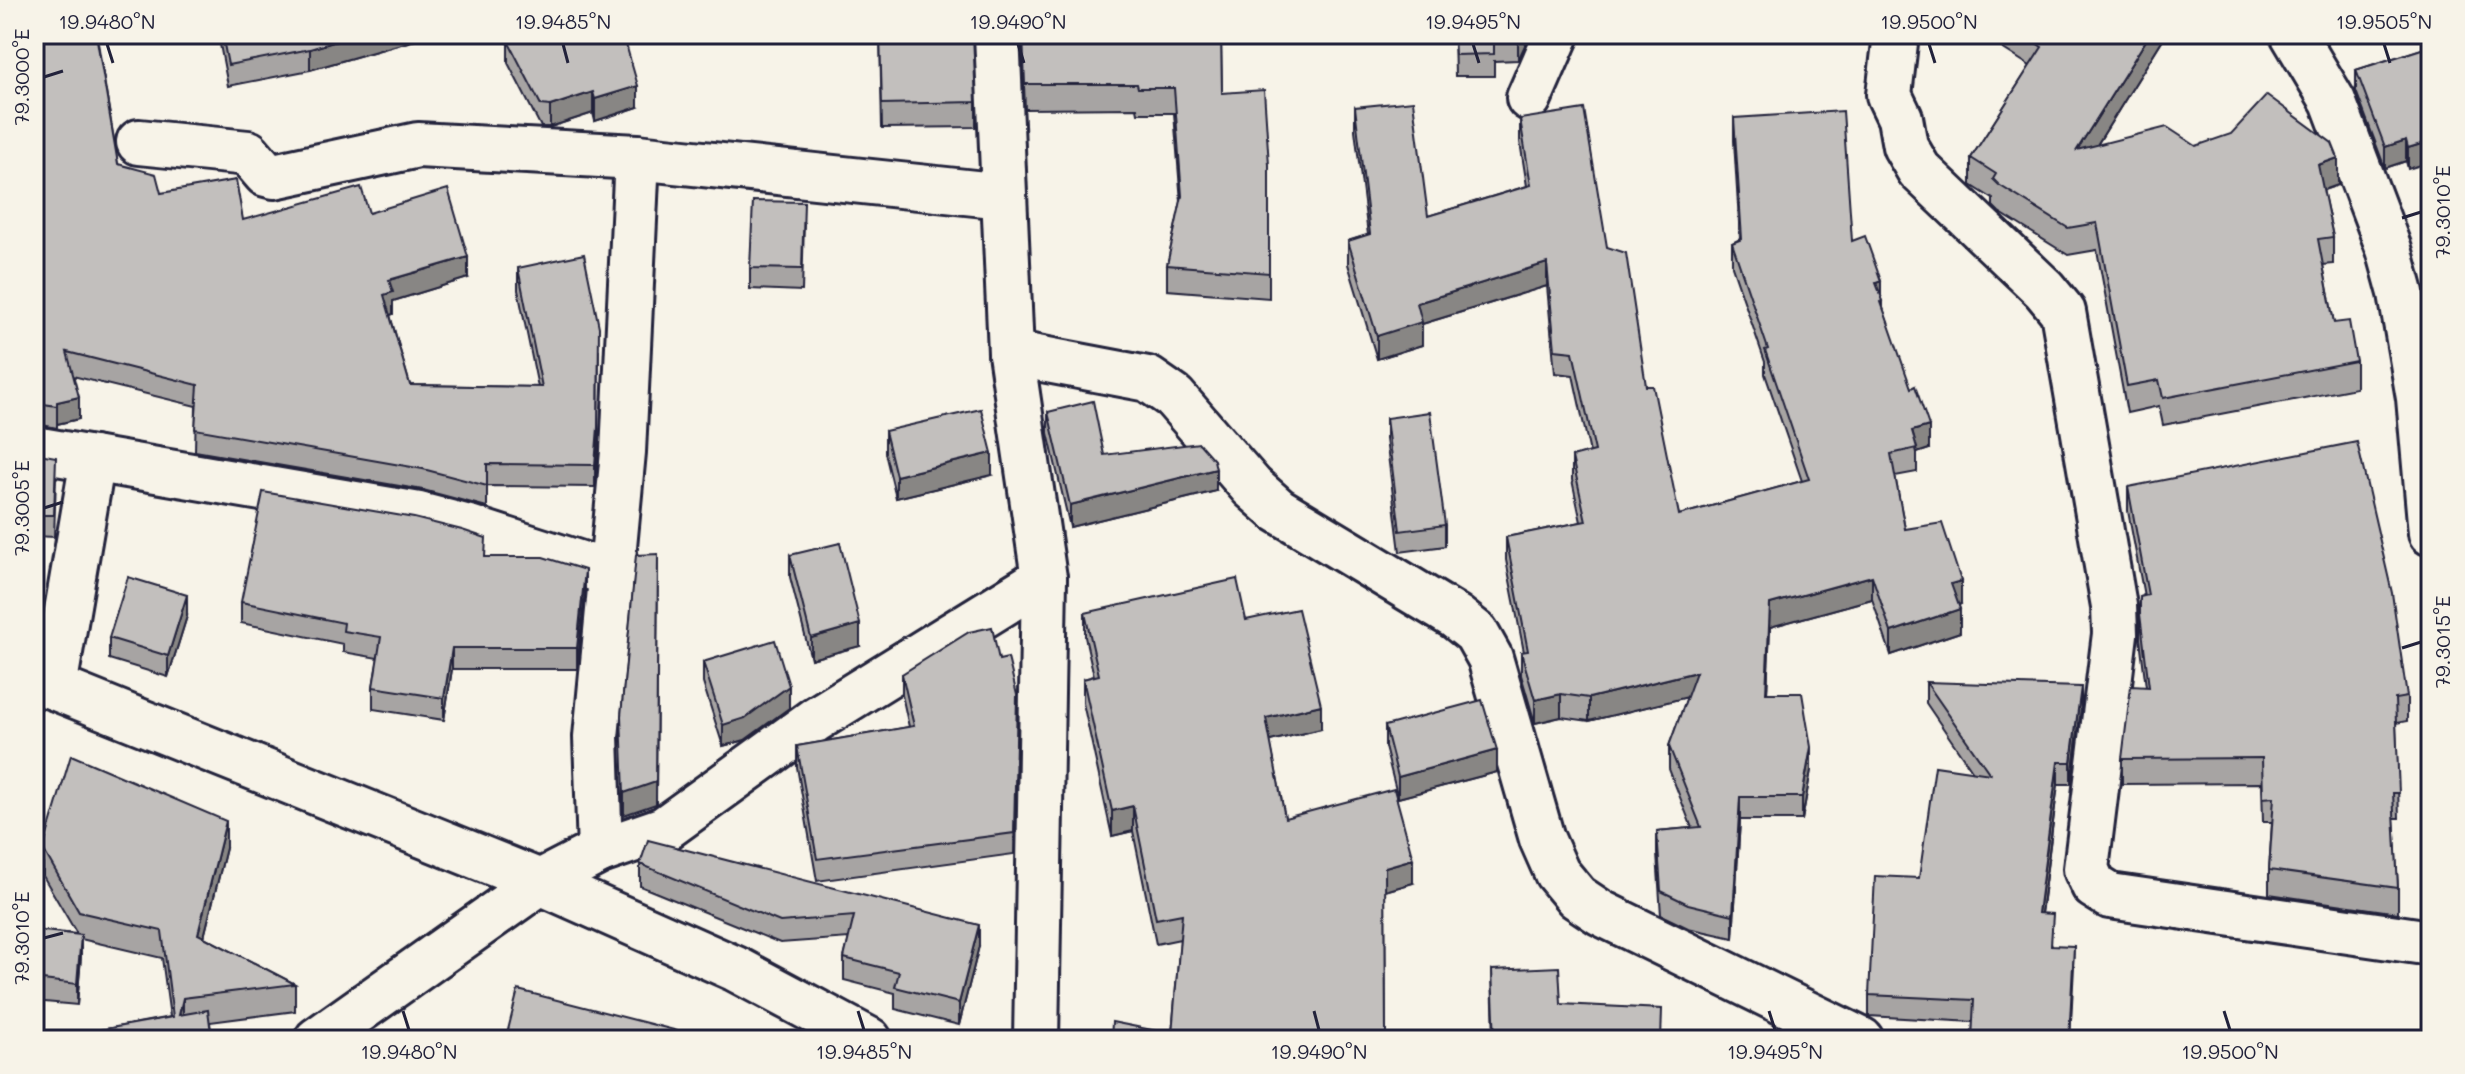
<svg xmlns="http://www.w3.org/2000/svg" width="2465" height="1074" viewBox="0 0 2465 1074" font-family="Mali,sans-serif">
<style>
.lines{fill:none;stroke-linecap:round;stroke-linejoin:round}
.minor-casing{stroke:#22223b;stroke-width:50}
.minor{stroke:#f7f3e8;stroke-width:44}
.wall{fill:#a7a4a3;stroke:#22223b;stroke-width:2}
.shaded-wall{fill:#888684;stroke:#22223b;stroke-width:2}
.building{fill:#c2bfbd;stroke:#22223b;stroke-width:2}
.ticks{fill:none;stroke:#22223b;stroke-width:3}
.neatline{fill:none;stroke:#22223b;stroke-width:3}
.ticks-label{font-size:20px;text-anchor:middle;fill:#22223b}
</style>
<rect width="100%" height="100%" fill="#f7f3e8"/>
<filter id="ink" filterUnits="userSpaceOnUse"><feTurbulence type="fractalNoise" baseFrequency=".0125" numOctaves="2"/><feDisplacementMap in="SourceGraphic" scale="16" xChannelSelector="R" yChannelSelector="G"/><feConvolveMatrix kernelMatrix="1 2 1 2 8 2 1 2 1" color-interpolation-filters="sRGB"/></filter>
<g filter="url(#ink)">
<g class="lines">
<defs>
<g id="minor">
<polyline points="997,34 1011,353 1044,578 1036,1040"/>
<polyline points="1896,34 1889,95 1900,118 1905,146 1919,170 2044,289 2063,312 2114,606 2115,634 2086,869 2094,886 2110,896 2431,943"/>
<polyline points="2293,34 2333,101 2389,249 2401,293 2419,398 2431,533"/>
<polyline points="1529,98 1557,34"/>
<polyline points="139,142 248,153 266,174 274,176 418,145 637,157 1003,196"/>
<polyline points="1011,353 1148,379 1174,397 1252,487 1278,510 1456,617 1476,633 1490,658 1542,839 1557,873 1577,897 1601,913 1861,1040"/>
<polyline points="34,449 419,515 469,528 612,574"/>
<polyline points="34,681 54,687 540,882 736,969 869,1040"/>
<polyline points="54,687 93,459"/>
<polyline points="600,851 596,737 623,452 637,157"/>
<polyline points="317,1040 540,882 600,851 664,829 816,719 1044,578"/>
</g>
</defs>
<!-- minor casing -->
<use href="#minor" class="minor-casing"/>
<!-- minor -->
<use href="#minor" class="minor"/>
</g>
<!-- wall -->
<g class="wall">
<polygon points="34,34 105,34 97,37 118,164 161,193 243,220 369,213 468,278 393,301 393,314 390,315 410,385 538,387 518,290 518,268 598,449 595,487 487,486 487,507 423,490 195,451 196,406 73,376 79,419 57,424 57,428 37,424"/>
<polygon points="218,34 415,34 415,40 310,70 228,86"/>
<polygon points="880,34 976,102 976,127 882,128"/>
<polygon points="1022,34 1242,34 1221,37 1222,93 1269,165 1269,298 1167,290 1167,265 1181,202 1174,113 1138,113 1137,108 1025,109"/>
<polygon points="1454,34 1528,34 1528,39 1518,60 1494,61 1494,76 1455,76"/>
<polygon points="1740,34 1860,34 1860,42"/>
<polygon points="1980,34 2166,34 2097,145 2196,146 2338,185 2323,190 2333,237 2333,264 2323,265 2334,323 2356,361 2356,388 2163,425 2159,406 2127,413 2097,250 2068,255 1999,212 1993,206 1993,199 1971,185 1971,158 2030,66"/>
<polygon points="508,41 638,107 595,121 593,113 550,127 541,127 508,63"/>
<polygon points="2431,46 2408,169 2406,161 2385,168 2356,91 2356,70"/>
<polygon points="1355,107 1428,216 1527,186 1520,142 1520,119 1607,247 1646,386 1679,515 1802,481 1765,374 1765,362 1732,266 1732,243 1740,239 1734,141 1734,118 1852,241 1881,297 1883,308 1929,449 1917,453 1917,472 1895,476 1905,529 1961,604 1959,605 1960,632 1891,655 1872,599 1770,627 1767,693 1811,770 1802,820 1740,820 1733,938 1688,928 1661,915 1657,854 1657,831 1692,828 1669,769 1669,746 1687,697 1589,721 1561,717 1535,723 1521,675 1521,652 1524,652 1506,560 1506,537 1581,522 1572,480 1572,457 1590,453 1573,375 1555,373 1547,286 1422,324 1422,345 1377,359 1348,264 1348,241 1368,235 1355,130"/>
<polygon points="804,224 802,291 750,289 750,268"/>
<polygon points="1048,412 1104,455 1216,491 1070,527 1048,433"/>
<polygon points="1386,418 1445,525 1445,546 1400,552 1386,439"/>
<polygon points="885,431 992,475 896,498 885,453"/>
<polygon points="34,453 56,478 54,537 35,536 34,636"/>
<polygon points="2128,487 2407,697 2407,721 2396,723 2399,818 2394,818 2398,888 2398,913 2269,894 2269,870 2272,822 2263,822 2262,783 2122,784 2122,759 2146,687 2140,639 2140,597 2144,596 2128,511"/>
<polygon points="790,555 860,646 811,659 790,577"/>
<polygon points="486,557 585,591 577,669 452,669 444,720 373,709 373,687 378,658 343,652 343,644 241,623 241,602"/>
<polygon points="1085,613 1246,620 1321,729 1270,741 1285,818 1413,883 1385,891 1386,1036 1404,1040 1172,1034 1180,939 1156,944 1133,831 1112,836 1083,703 1083,679 1094,676 1085,637"/>
<polygon points="187,616 168,677 109,659 109,638"/>
<polygon points="999,660 1017,695 1014,854 817,881 797,767 797,746 909,727 902,695 902,674"/>
<polygon points="703,662 789,708 745,740 723,746 703,683"/>
<polygon points="1926,682 2081,709 2071,784 2058,784 2041,914 2052,945 2074,967 2070,1040 1972,1040 1973,1022 1869,1016 1869,995 1919,878 1973,772 1926,703"/>
<polygon points="1385,726 1497,772 1398,798 1385,747"/>
<polygon points="226,848 204,937 295,984 295,1011 210,1022 212,1040 94,1040 94,1031 170,1017 162,958 81,939 81,956 77,1005 34,1001 34,930 77,934 43,876 43,849"/>
<polygon points="640,864 979,946 959,1025 895,1009 895,993 844,980 844,958 849,938 780,943 640,886"/>
<polygon points="1492,970 1561,1004 1662,1040 1494,1040"/>
<polygon points="507,1034 678,1040 507,1040"/>
</g>
<!-- shaded-wall -->
<g class="shaded-wall">
<polygon points="360,34 415,34 415,40 310,70 310,49"/>
<polygon points="1520,34 1528,34 1528,39 1518,60 1518,39"/>
<polygon points="2150,34 2166,34 2077,177 2077,150"/>
<polygon points="638,86 638,107 595,121 595,99"/>
<polygon points="593,92 593,113 550,127 550,106"/>
<polygon points="2406,140 2406,161 2385,168 2385,147"/>
<polygon points="2431,141 2431,162 2408,169 2408,148"/>
<polygon points="2338,158 2338,185 2318,192 2318,165"/>
<polygon points="468,257 468,278 393,301 393,314 384,317 384,295 389,280"/>
<polygon points="1547,263 1547,286 1422,324 1422,345 1377,359 1377,336 1417,303"/>
<polygon points="1881,281 1881,302 1883,301 1883,325 1876,283"/>
<polygon points="599,349 598,449 595,487 595,465"/>
<polygon points="79,397 79,419 57,424 57,402"/>
<polygon points="34,403 37,403 37,424 34,425"/>
<polygon points="1929,426 1929,449 1917,453 1912,431"/>
<polygon points="992,453 992,475 896,498 896,476"/>
<polygon points="1216,469 1216,491 1070,527 1070,505"/>
<polygon points="658,554 656,804 624,815 624,793"/>
<polygon points="585,570 585,591 577,669 577,648"/>
<polygon points="1872,576 1872,599 1770,627 1766,716 1770,604"/>
<polygon points="1961,581 1961,604 1951,607 1951,584"/>
<polygon points="187,595 187,616 168,677 168,656"/>
<polygon points="1960,609 1960,632 1891,655 1891,632"/>
<polygon points="860,624 860,646 811,659 811,638"/>
<polygon points="452,648 452,669 444,720 444,698"/>
<polygon points="1696,672 1696,695 1589,721 1589,698"/>
<polygon points="789,686 789,708 745,740 723,746 723,725"/>
<polygon points="2081,687 2081,709 2071,784 2071,762"/>
<polygon points="1561,694 1561,717 1535,723 1535,700"/>
<polygon points="1321,705 1321,729 1266,742 1266,718"/>
<polygon points="1811,747 1811,770 1802,820 1802,797"/>
<polygon points="1497,750 1497,772 1398,798 1398,777"/>
<polygon points="2058,762 2058,784 2038,935 2038,913"/>
<polygon points="1740,797 1740,820 1733,938 1733,915"/>
<polygon points="1133,806 1133,831 1112,836 1112,811"/>
<polygon points="226,821 226,848 198,961 198,934"/>
<polygon points="1413,859 1413,883 1385,891 1385,867"/>
<polygon points="979,925 979,946 959,1025 959,1003"/>
<polygon points="81,935 81,956 77,1005 77,984"/>
<polygon points="2074,946 2070,1040 2069,1040"/>
<polygon points="183,998 183,1025 179,1015"/>
</g>
<!-- building -->
<g class="building">
<polygon points="34,34 96,34 118,164 156,174 161,193 236,180 243,220 361,187 369,213 448,189 468,257 389,280 393,292 384,295 410,385 542,387 518,268 584,254 599,327 598,427 595,465 487,464 487,486 423,469 195,429 198,385 67,352 79,397 57,402 57,406 37,403 34,403"/>
<polygon points="222,34 360,34 310,49 228,65"/>
<polygon points="523,34 623,34 638,86 595,99 593,92 550,106 541,105 508,41"/>
<polygon points="880,34 973,34 976,102 882,104"/>
<polygon points="1023,34 1221,34 1222,93 1264,90 1269,165 1269,273 1167,265 1182,196 1174,88 1138,88 1137,84 1025,84"/>
<polygon points="1454,34 1520,34 1518,39 1494,39 1494,54 1455,55"/>
<polygon points="2022,34 2150,34 2077,150 2167,127 2196,146 2231,134 2267,95 2332,143 2338,158 2318,165 2333,237 2318,239 2334,323 2349,321 2356,361 2163,398 2159,380 2127,386 2097,223 2068,228 1999,185 1993,179 1996,174 1971,158 2042,47"/>
<polygon points="2431,46 2431,141 2408,148 2406,140 2385,147 2356,70"/>
<polygon points="1413,101 1428,216 1531,185 1520,119 1584,109 1607,247 1626,253 1646,386 1653,386 1679,515 1809,479 1765,350 1768,349 1732,243 1742,239 1734,118 1843,111 1852,241 1865,236 1881,281 1876,283 1883,301 1881,302 1911,388 1915,386 1929,426 1912,431 1917,448 1891,454 1905,529 1942,523 1961,581 1951,584 1960,609 1891,632 1872,576 1770,604 1766,693 1802,693 1811,747 1802,797 1740,797 1733,915 1688,904 1661,891 1657,831 1701,827 1669,746 1696,672 1589,698 1561,694 1535,700 1521,652 1528,651 1506,537 1586,521 1572,457 1595,451 1573,352 1555,350 1547,263 1417,303 1422,322 1377,336 1348,241 1370,234 1355,107"/>
<polygon points="753,201 804,202 802,269 750,268"/>
<polygon points="1093,401 1104,455 1199,443 1214,460 1216,469 1070,505 1048,412"/>
<polygon points="981,409 992,453 896,476 885,431"/>
<polygon points="1430,412 1445,525 1400,531 1386,418"/>
<polygon points="2357,442 2392,593 2407,697 2395,699 2399,793 2393,793 2398,888 2269,870 2274,797 2263,798 2262,758 2122,759 2131,686 2149,687 2140,614 2140,597 2148,595 2128,487"/>
<polygon points="34,453 56,457 54,515 35,515 34,615"/>
<polygon points="263,492 414,518 462,530 486,538 485,557 543,557 585,570 577,648 452,648 444,698 373,687 381,637 343,631 344,623 241,602"/>
<polygon points="840,543 860,624 811,638 790,555"/>
<polygon points="658,554 656,782 624,793 621,716 636,555"/>
<polygon points="128,577 187,595 168,656 109,638"/>
<polygon points="1237,579 1246,620 1298,609 1321,705 1266,718 1285,818 1394,789 1413,859 1385,867 1386,1036 1403,1035 1404,1040 1111,1040 1112,1022 1172,1034 1182,914 1156,919 1133,806 1112,811 1083,679 1099,675 1085,613"/>
<polygon points="992,627 999,660 1008,658 1017,695 1014,833 817,859 797,746 914,726 902,674 969,632"/>
<polygon points="775,640 789,686 745,718 723,725 703,662"/>
<polygon points="1926,682 2081,687 2071,762 2058,762 2038,913 2053,914 2051,945 2074,946 2069,1040 1972,1040 1974,1000 1869,995 1875,876 1919,878 1935,766 1990,774"/>
<polygon points="1482,700 1497,750 1398,777 1385,726"/>
<polygon points="71,755 226,821 198,934 295,984 183,998 179,1015 208,1010 212,1040 96,1040 94,1031 173,1017 162,931 79,912 43,849"/>
<polygon points="648,840 979,925 959,1003 895,987 899,972 844,958 854,916 780,922 640,864"/>
<polygon points="34,930 81,935 77,984 34,979"/>
<polygon points="1559,967 1561,1004 1662,1009 1661,1040 1495,1040 1492,970"/>
<polygon points="518,990 678,1031 676,1040 513,1040 514,1036 507,1034"/>
</g>
</g>
<!-- ticks -->
<path class="ticks" d="M 107,44 L 113,63M 563,44 L 568,63M 1018,44 L 1024,63M 1473,44 L 1479,63M 1929,44 L 1935,63M 2384,44 L 2390,63M 44,77 L 63,71M 2402,218 L 2421,212M 44,508 L 63,502M 2402,648 L 2421,642M 44,938 L 63,933M 403,1011 L 409,1030M 858,1011 L 864,1030M 1314,1011 L 1319,1030M 1769,1011 L 1775,1030M 2224,1011 L 2230,1030"/>
<!-- margin -->
<rect width="2465" height="1074" fill="none" stroke="#f7f3e8" stroke-width="88"/>
<rect x="44" y="44" width="2377" height="986" class="neatline"/>
<g class="ticks-label">
<text x="107" y="29">19.9480°N</text>
<text x="563" y="29">19.9485°N</text>
<text x="1018" y="29">19.9490°N</text>
<text x="1473" y="29">19.9495°N</text>
<text x="1929" y="29">19.9500°N</text>
<text x="2384" y="29">19.9505°N</text>
<text transform="translate(22 77) rotate(-90)" y="7">79.3000°E</text>
<text transform="translate(2443 212) rotate(-90)" y="7">79.3010°E</text>
<text transform="translate(22 508) rotate(-90)" y="7">79.3005°E</text>
<text transform="translate(2443 642) rotate(-90)" y="7">79.3015°E</text>
<text transform="translate(22 938) rotate(-90)" y="7">79.3010°E</text>
<text x="409" y="1059">19.9480°N</text>
<text x="864" y="1059">19.9485°N</text>
<text x="1319" y="1059">19.9490°N</text>
<text x="1775" y="1059">19.9495°N</text>
<text x="2230" y="1059">19.9500°N</text>
</g>
</svg>
